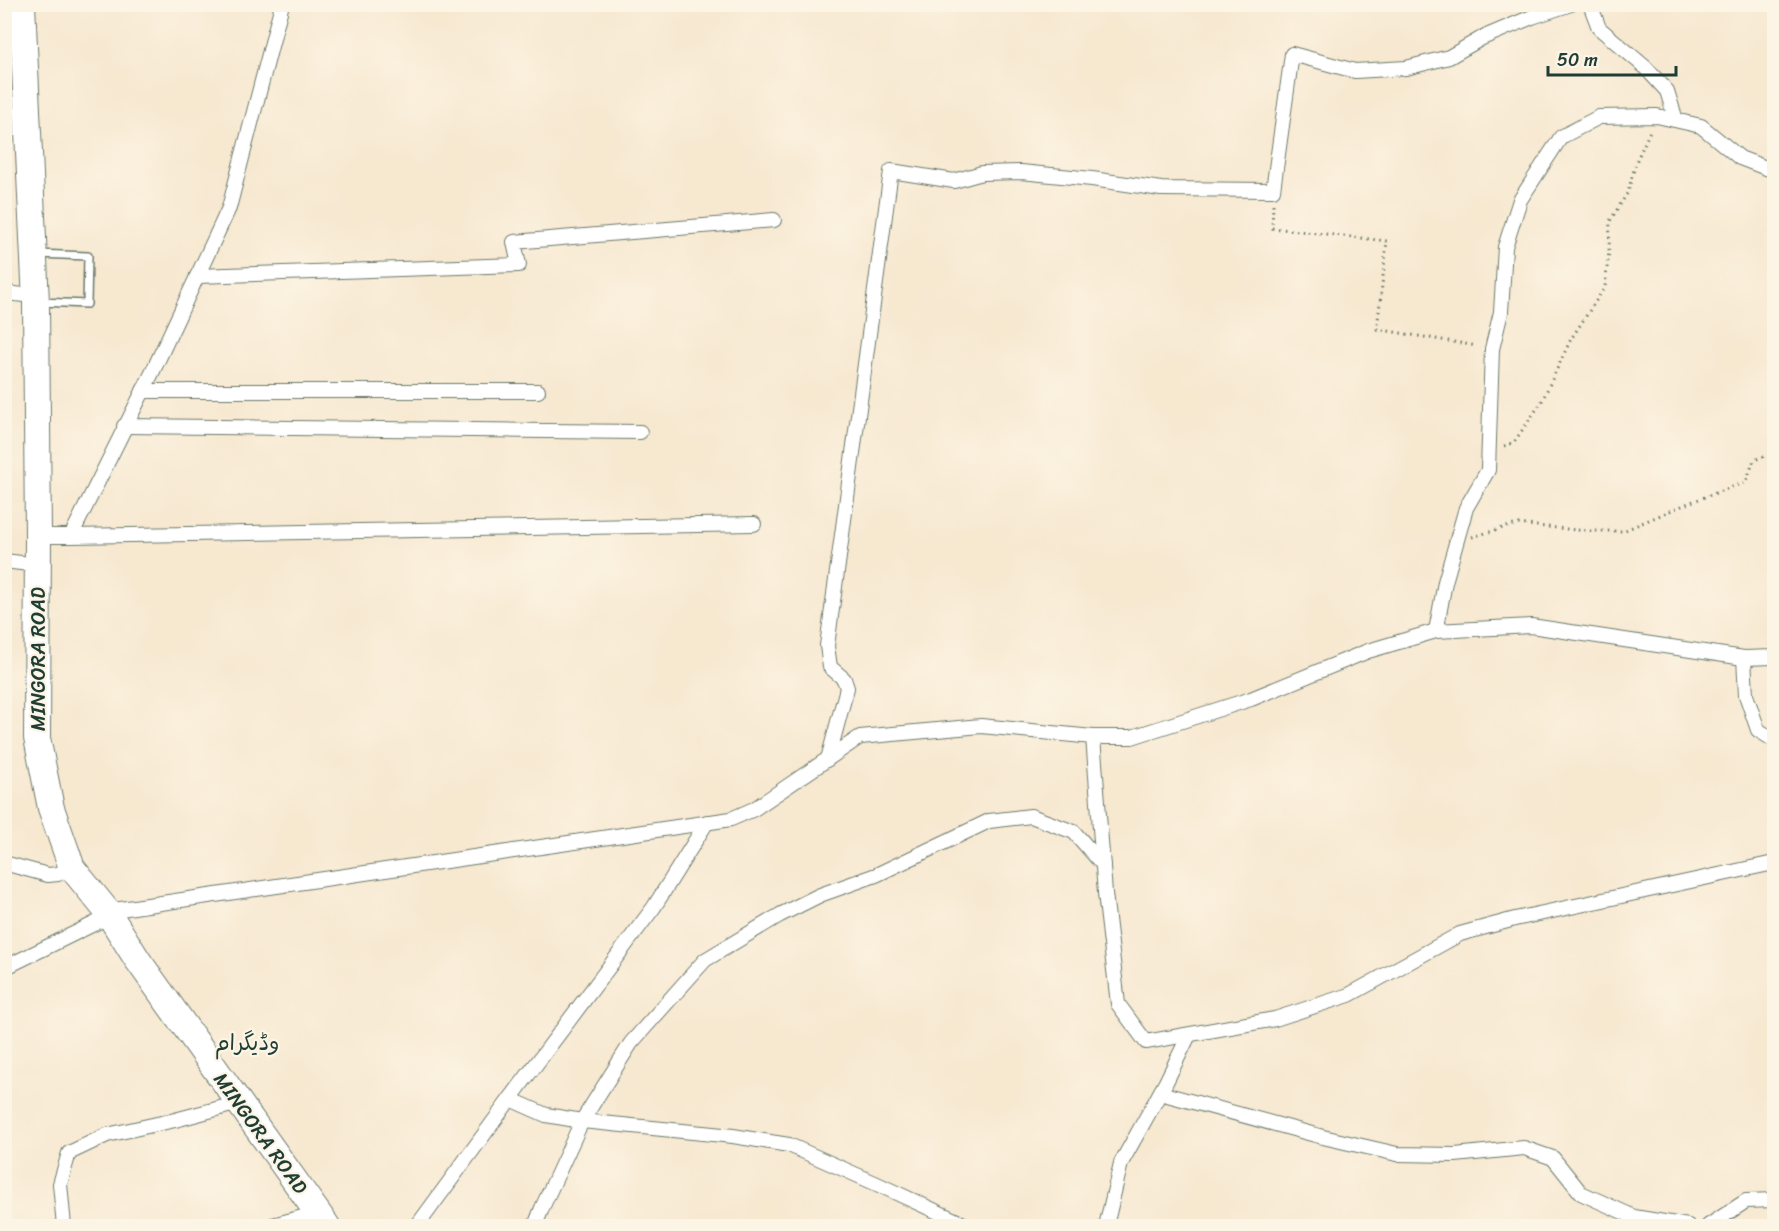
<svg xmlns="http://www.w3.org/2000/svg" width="1779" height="1231" viewBox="0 0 1779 1231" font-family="Sriracha,'Playpen Sans Arabic',sans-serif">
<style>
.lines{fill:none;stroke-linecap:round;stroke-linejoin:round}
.lane-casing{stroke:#6b796b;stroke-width:10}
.street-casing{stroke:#6b796b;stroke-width:16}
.highway-casing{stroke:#6b796b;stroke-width:28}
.path{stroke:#6b796b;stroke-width:3;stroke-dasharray:1.5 4.5;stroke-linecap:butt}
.lane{stroke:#fff;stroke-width:7}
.street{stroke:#fff;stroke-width:14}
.highway{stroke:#fff;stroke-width:26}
.labels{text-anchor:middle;stroke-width:4.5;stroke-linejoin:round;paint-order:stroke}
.street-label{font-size:20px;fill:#1f3d34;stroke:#fcf5e5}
.quarter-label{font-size:22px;fill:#1f3d34;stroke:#fcf5e5}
</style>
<rect width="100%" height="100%" fill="#fcf5e5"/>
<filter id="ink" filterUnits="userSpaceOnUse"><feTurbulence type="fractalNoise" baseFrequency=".0167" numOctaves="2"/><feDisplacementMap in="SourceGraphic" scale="12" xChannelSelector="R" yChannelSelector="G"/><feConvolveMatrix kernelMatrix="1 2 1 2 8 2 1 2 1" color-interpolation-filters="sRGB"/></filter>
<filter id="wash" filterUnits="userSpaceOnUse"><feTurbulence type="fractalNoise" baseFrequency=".008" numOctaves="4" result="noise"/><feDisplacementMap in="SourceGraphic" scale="24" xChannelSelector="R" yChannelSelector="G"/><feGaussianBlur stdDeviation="1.35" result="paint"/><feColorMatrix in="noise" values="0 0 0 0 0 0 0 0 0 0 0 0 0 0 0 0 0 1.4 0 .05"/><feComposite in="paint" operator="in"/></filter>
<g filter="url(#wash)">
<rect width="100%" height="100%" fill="#f7e8d0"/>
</g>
<g filter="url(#ink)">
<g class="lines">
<defs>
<polyline id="lane" points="37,254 88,256 87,304 41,302"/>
<g id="street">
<polyline points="1590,4 1599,28 1645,67 1667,91 1676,120"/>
<polyline points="197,276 519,265 514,242 774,220"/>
<polyline points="4,293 35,296"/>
<polyline points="143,391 538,391"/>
<polyline points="124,426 640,432"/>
<polyline points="38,536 71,536 152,373 229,208 282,4"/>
<polyline points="71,536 754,524"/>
<polyline points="4,561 38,565"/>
<polyline points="1436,631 1445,582 1466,508 1488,470 1492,349 1501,312 1505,247 1520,200 1561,137 1599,117 1657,116 1701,126 1740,158 1774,171"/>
<polyline points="1744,658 1746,695 1758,730 1774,740"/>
<polyline points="1093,737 1105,893 1118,1004 1146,1042 1275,1019 1349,995 1460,934 1515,919 1774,863"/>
<polyline points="828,759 847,688 844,679 830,667 827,646 891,171 954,181 982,173 1021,172 1092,179 1161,189 1273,190 1292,54 1355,71 1406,68 1449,57 1482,38 1532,17 1571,4"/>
<polyline points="4,863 48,875 58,874 72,868"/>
<polyline points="107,911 731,819 754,809 860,737 981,726 1093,737 1132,737 1251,699 1368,651 1436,631 1531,626 1744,658 1774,657"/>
<polyline points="4,968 110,916"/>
<polyline points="1160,1093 1323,1137 1397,1154 1455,1155 1524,1148 1553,1158 1581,1193 1634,1217 1688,1226"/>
<polyline points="510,1099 546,1115 582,1121 733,1136 789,1145 877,1184 968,1226"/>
<polyline points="64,1226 60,1184 69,1153 107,1135 175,1120 239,1103"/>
<polyline points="269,1226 318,1213"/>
<polyline points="417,1226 510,1099 654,907 707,822"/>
<polyline points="535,1226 542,1208 582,1121 631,1043 705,960 780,915 820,895 876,875 989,821 1031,816 1074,832 1103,865"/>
<polyline points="1106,1226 1121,1163 1165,1084 1189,1035"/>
<polyline points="1708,1226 1746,1201 1774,1200"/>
</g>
<polyline id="highway" points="22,4 36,302 38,536 37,738 51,808 72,868 107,911 137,959 327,1226"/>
</defs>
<!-- lane casing -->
<use href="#lane" class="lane-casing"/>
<!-- street casing -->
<use href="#street" class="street-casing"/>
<!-- highway casing -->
<use href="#highway" class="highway-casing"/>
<!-- path -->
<g class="path">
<polyline points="1273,204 1272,228 1387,241 1377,329 1477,346"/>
<polyline points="1504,446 1514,442 1541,403 1571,339 1605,287 1609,251 1610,221 1628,192 1636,162 1650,131"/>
<polyline points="1472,537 1517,524 1587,531 1623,531 1691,502 1746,482 1754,460 1774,453"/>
</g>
<!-- lane -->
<use href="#lane" class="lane"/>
<!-- street -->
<use href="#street" class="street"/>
<!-- highway -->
<use href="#highway" class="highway"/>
</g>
</g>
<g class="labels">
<!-- street labels -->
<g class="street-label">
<text transform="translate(38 659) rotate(-90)" y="7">MINGORA ROAD</text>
<text transform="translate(261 1133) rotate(54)" y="7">MINGORA ROAD</text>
</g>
<!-- quarter labels -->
<g class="quarter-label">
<text x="247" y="1050">وڈیگرام</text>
</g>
</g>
<!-- margin -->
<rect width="1779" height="1231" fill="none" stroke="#fcf5e5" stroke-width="24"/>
<!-- scale -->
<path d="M1548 66v9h128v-9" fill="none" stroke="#1f3d34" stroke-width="3"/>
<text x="1557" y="66" font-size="18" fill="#1f3d34" stroke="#fcf5e5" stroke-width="4.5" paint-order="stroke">50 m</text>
</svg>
